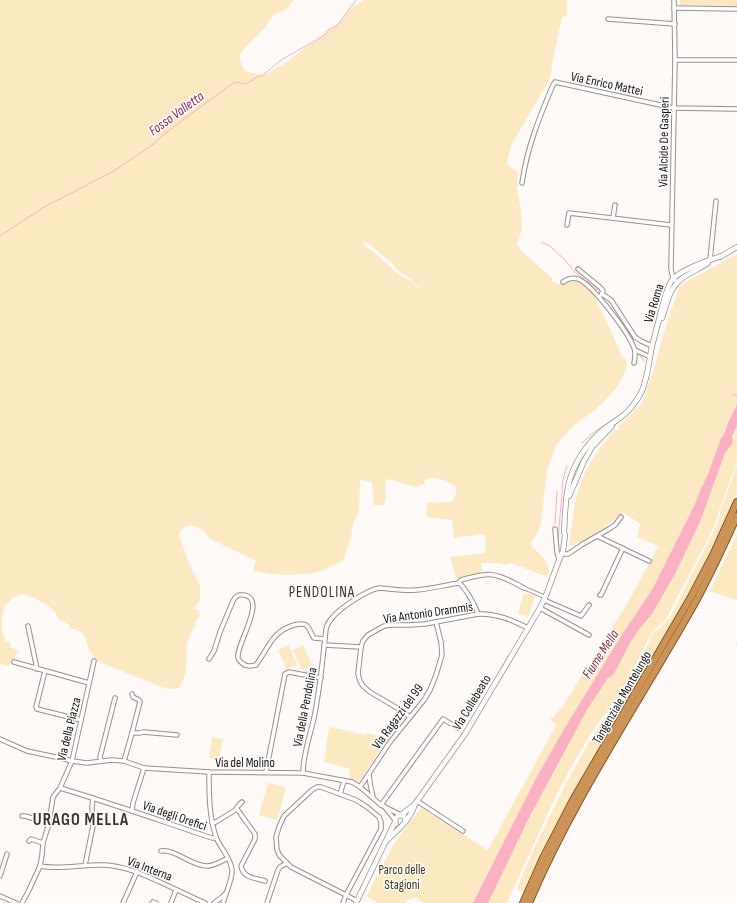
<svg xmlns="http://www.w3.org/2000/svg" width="737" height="903" viewBox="0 0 737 903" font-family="'Sofia Sans Condensed',sans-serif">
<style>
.green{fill:#fce8c1;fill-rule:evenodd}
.water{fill:#fab2c3}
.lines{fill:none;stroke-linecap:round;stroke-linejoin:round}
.stream{stroke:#fab2c3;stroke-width:1}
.pedestrian-casing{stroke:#988f8c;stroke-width:4.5}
.minor-casing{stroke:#988f8c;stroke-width:5.5}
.tertiary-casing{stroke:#988f8c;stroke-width:6}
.trunk-casing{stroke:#835523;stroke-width:8}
.pedestrian{stroke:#fff;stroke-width:2.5}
.minor{stroke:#fff;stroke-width:3.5}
.tertiary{stroke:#fff;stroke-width:4.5}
.trunk{stroke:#cb9356;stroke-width:6}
.labels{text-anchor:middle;stroke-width:3;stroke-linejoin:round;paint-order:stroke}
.street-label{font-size:13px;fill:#161312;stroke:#fff}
.park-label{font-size:13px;fill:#40300d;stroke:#fff}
.water-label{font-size:14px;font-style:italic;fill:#8a2648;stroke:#fff}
.quarter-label{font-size:15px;letter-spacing:1px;fill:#3a332f;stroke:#fff}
.district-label{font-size:17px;font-weight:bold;letter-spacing:1px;fill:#3a332f;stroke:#fff}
</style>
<rect width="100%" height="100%" fill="#fff9f7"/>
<!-- green -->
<g class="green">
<path d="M 0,0 L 293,0 L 287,9 L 274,15 L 264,29 L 258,34 L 240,54 L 240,58 L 241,64 L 243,68 L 246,71 L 252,73 L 260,74 L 267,74 L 288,61 L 335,26 L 351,9 L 363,0 L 567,0 L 567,16 L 562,17 L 552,64 L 550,79 L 517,135 L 511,146 L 507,164 L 510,167 L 518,172 L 517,188 L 521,211 L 522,229 L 517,244 L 521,251 L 552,278 L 552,281 L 557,284 L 560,284 L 564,283 L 568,280 L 575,280 L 591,291 L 594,295 L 623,358 L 627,361 C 628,377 606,402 594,411 C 590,414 585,416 581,420 C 574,425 567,432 561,439 C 553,448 552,459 547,469 L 541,524 L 537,534 L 533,539 L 531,544 L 532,547 L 542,556 L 546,562 L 549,570 L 548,577 L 511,563 L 507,565 L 499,563 L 481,563 L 482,577 L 457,581 L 450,557 L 485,553 L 486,538 L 482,534 L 454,538 L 452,520 L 427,517 L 427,503 L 452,502 C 455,497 457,493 456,487 C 445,480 438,476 425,479 L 424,484 L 416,487 L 388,479 L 385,482 C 385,491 387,496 384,505 L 374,505 L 372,482 L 360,480 L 359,512 L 353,523 L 351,538 L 345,554 L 344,560 C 336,564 329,568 321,571 C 306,576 267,576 253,570 L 256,561 L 209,538 L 204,531 L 191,525 L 186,526 L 181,530 L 179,535 L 190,566 L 200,585 L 200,600 L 194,608 L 199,611 L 200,616 C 196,619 196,623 194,627 C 191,633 188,638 187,645 C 185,661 189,675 179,688 L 171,689 L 164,688 L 97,661 L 97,659 C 85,651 89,640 82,633 C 79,630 73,629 69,628 L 70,625 L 58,619 L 56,613 L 46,604 L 28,595 L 21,594 L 16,596 L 11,599 L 4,607 L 2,618 L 2,631 L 6,641 L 11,643 L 10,647 L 18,650 L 14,660 L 11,660 L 9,666 L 0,664 ZM 364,242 C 374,246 379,253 387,259 C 388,261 390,261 392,263 C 393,264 394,266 395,268 C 399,272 406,276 411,278 L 413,283 L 420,288 L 420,289 L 413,284 L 411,280 L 404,278 L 399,275 L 373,251 L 367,248 L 364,244 Z"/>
<polygon points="680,0 737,0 737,6 680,5"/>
<path d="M 737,254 L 737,404 C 734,410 731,416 728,422 C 725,428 724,433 721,438 L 708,474 L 699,493 L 695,504 L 653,588 L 633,617 L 585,695 L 536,778 L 473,903 L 423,903 C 418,896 410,896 405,903 L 378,903 L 367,896 L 376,877 L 378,878 L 379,875 L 378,874 L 394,844 L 421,808 L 488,850 L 531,771 L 557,724 L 550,720 L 561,709 C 595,655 630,603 658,546 L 637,537 L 640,524 L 623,512 L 604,528 L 580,543 L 578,541 L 574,546 L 569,545 C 572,530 572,514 576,499 C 582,472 597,449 615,430 L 618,431 L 620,429 L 618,427 L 642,403 L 654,369 L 663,336 L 674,302 L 680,286 L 691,279 Z"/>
<path d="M 737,426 L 737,462 L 719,511 L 717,519 L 709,537 L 673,605 C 671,609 670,614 667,617 C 663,624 655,628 651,634 L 624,688 L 593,730 L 575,760 L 554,800 L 507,903 L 488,903 L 530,816 L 587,710 L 608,678 L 614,674 L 630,643 L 640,628 L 652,614 L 675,574 L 700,522 L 725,453 C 733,444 733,437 737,426 Z"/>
<polygon points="737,466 737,493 704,564 686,600 665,638 582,777 542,851 523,893 517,889 517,887 540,836 565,785 592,737 624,691 641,659 653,633 662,626 670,617 714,531 719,520 720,512"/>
<polygon points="737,535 737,600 710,591"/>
<polygon points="524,593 535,596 528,617 518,614"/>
<polygon points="288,645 297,664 287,669 278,650"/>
<polygon points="303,645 312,665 302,670 293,650"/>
<polygon points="329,727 365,735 366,733 383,737 387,740 359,782 349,778 350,769 324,762"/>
<polygon points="212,737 223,739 219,759 209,758"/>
<polygon points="268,783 286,787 277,820 259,815"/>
</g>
<!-- water -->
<polygon class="water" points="737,404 737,426 732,437 733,441 732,444 725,453 700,522 675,574 652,614 640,628 630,643 614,674 608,678 587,710 530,816 488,903 473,903 536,778 563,731 621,636 653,588 695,504 699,493 708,474 721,438 723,436 728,423"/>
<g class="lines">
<!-- stream -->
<g class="stream">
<path d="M 0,236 L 24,220 L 46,206 L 114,171 L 155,143 L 162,136 L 184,119 L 232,84 C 237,81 240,83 246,84 L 257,77 L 262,76 L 281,60 L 325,35 L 328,30 L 337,26 L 356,0"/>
<polyline points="541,242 550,246 565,260 575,272 601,292"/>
<polyline points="633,339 636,349"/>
<polyline points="640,356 643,359 644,361"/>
<polyline points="732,394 737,396"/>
<polyline points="582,443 593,433 605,425"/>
<polyline points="555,524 557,491"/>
<polyline points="558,541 563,480 567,466"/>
<polyline points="736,645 737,645"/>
</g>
<defs>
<polyline id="pedestrian" points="524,588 545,597"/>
<g id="minor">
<polyline points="674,0 675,60 671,269 673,279 677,282"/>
<polyline points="674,8 737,9"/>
<polyline points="608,19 675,24"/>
<polyline points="675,60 737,60"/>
<path d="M 522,183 C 527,148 539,118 553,85 L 555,82 L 674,108 L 737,109"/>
<polyline points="613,218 615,205"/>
<polyline points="567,225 569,213 671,225"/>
<polyline points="710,260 716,201"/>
<polyline points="578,269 601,288 603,291 601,295"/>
<path d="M 563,282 C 567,279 572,277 578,279 C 593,285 628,332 634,348 C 636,352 635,358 634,363"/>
<polyline points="602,294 611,300 635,337 641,341 652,346"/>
<polyline points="635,350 650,357"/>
<polyline points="555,529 557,552 559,560"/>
<polyline points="597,536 649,561"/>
<polyline points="561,554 568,554 583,544 609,529 615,525 621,517"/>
<path d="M 459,583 L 461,580 C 468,578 476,576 483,575 C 497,572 512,582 524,588"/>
<polyline points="600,595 601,595 623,548"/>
<polyline points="544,600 581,616 589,605"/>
<polyline points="540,608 589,635"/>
<polyline points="28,626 37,669"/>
<polyline points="324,645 361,647"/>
<path d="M 209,659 L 214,651 L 220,632 L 233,601 C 235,597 238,594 243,595 C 269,597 235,646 238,658 C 239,660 240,662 242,663 C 246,667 251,666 256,665 C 269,648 271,632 294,625 C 298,624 302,623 306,625 C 310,628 311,634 314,638 L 325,639"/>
<polyline points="14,662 89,683"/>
<polyline points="45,671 36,707 37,709 81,720"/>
<path d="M 410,717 L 402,711 L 370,692 L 363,686 L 360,681 L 358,674 L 361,647 L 363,641 L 368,635 L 384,626 L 391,625 L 409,625 L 425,624 L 478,614 C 496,613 512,620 528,628"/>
<polyline points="132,733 140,733 143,732 177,735"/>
<polyline points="0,739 27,751 65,759 72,761 87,763 112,760 124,761 144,768"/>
<polyline points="101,761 100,757 115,698"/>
<polyline points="124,761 132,733 140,702 139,700 133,697 132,694"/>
<path d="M 209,772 C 209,794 209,816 216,837 C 220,848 231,858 232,870 C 233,878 225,895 223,903"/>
<polyline points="266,772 285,674 289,672 321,678"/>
<path d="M 303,773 C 303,754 310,736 314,718 C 320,688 323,659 326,629 C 327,625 329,621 332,618 C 340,608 367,590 379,588 C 392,589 404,591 416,590 C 431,589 445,585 459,583 C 465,587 476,607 478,614"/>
<polyline points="369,774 370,783 373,797"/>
<polyline points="360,787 390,742 424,700 430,690 436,675 442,655 441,642 436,622"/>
<path d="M 60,788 C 111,803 161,821 212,838 L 216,838"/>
<polyline points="340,794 344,781"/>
<polyline points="417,801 463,831"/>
<polyline points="381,805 443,719 458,728"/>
<polyline points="384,806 395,820"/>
<polyline points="237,809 237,807 242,802"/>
<polyline points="132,811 133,803 144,768 209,772 303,773 352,782 360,787 381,805 401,815"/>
<polyline points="22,816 25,816 49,823"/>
<path d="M 212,823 L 216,822 L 237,809 L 255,834 L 255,839 L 241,866 C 243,878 255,878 265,881"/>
<polyline points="29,841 31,839 43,843"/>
<path d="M 161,851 C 176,849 191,866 207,866 C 214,866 222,861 228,858"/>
<polyline points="85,865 93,826 92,807 93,798"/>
<path d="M 40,866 C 60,870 83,864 104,865 C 125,866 142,874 160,882 C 175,889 190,896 205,903"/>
<polyline points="0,876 7,854"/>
<polyline points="0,896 16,903"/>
<polyline points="22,903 29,890 40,866 42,855 43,843 49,823 53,797 60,788 72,761 94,661"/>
<polyline points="123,903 137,872"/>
<polyline points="152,903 153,902 156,903"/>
<polyline points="171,903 176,890"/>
<polyline points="214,903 221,898 225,894"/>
<polyline points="267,903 278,870 280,867 287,863"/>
<polyline points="343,903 346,895 381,829 381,822 379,817 367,807 356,800 321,787 317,787 312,790 284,816 279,827 276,837 277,850 280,856 291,867 346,895 357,901"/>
</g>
<g id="tertiary">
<polyline points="720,257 737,247"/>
<path d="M 662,318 C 666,306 669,291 678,282 C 684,275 699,269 708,263"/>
<polyline points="569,496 584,461 592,447 612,426"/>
<polyline points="401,815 415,804"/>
<polyline points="396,824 395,819 399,815 404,816 406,821"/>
<path d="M 387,840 C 399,829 410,820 415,804 L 465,734 L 540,608 L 547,593 L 559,560 L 563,551 L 565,535 L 564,532 C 565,517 565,502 568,487 C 572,465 587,443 604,429 C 608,426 613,423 617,420 C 628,413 636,403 642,391 C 648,376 649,361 652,346 C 655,335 658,323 661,311 C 664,301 666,289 672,280 C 681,269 708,261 721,256"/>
<polyline points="356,903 395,822"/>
</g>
<g id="trunk">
<polyline points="523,903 543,858 573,800 691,597 714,553 737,502"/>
<path d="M 529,903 C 574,797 640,701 696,601 C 711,573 724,545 737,516"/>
</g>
</defs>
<!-- pedestrian casing -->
<use href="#pedestrian" class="pedestrian-casing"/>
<!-- minor casing -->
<use href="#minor" class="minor-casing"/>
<!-- tertiary casing -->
<use href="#tertiary" class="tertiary-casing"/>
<!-- trunk casing -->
<use href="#trunk" class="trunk-casing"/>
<!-- pedestrian -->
<use href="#pedestrian" class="pedestrian"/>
<!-- minor -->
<use href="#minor" class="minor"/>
<!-- tertiary -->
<use href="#tertiary" class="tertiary"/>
<!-- trunk -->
<use href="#trunk" class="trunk"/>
</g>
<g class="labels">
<!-- street labels -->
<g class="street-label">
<text transform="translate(607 83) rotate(12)" y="5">Via Enrico Mattei</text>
<text transform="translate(663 142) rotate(-89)" y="5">Via Alcide De Gasperi</text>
<text transform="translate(653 303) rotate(-73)" y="5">Via Roma</text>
<text transform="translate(428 612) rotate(-8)" y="5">Via Antonio Drammis</text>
<text transform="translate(621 697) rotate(-60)" y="5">Tangenziale Montelungo</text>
<text transform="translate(471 702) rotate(-59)" y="5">Via Collebeato</text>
<text transform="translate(304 707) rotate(-79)" y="5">Via della Pendolina</text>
<text transform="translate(397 716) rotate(-54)" y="5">Via Ragazzi del 99</text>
<text transform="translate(68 729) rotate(-76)" y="5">Via della Piazza</text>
<text x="245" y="767">Via del Molino</text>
<text transform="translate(175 815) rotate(19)" y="5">Via degli Orefici</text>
<text transform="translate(150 868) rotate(21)" y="5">Via Interna</text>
</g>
<!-- park labels -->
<g class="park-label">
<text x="402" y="874">Parco delle<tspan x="402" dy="15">Stagioni</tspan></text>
</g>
<!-- water labels -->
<g class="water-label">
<text transform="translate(176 113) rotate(-36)" y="5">Fosso Valletta</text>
<text transform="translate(600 654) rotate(-57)" y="5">Fiume Mella</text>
</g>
<!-- quarter labels -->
<g class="quarter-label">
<text x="322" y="597">PENDOLINA</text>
</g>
<!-- district labels -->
<g class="district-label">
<text x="81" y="825">URAGO MELLA</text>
</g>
</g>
</svg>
